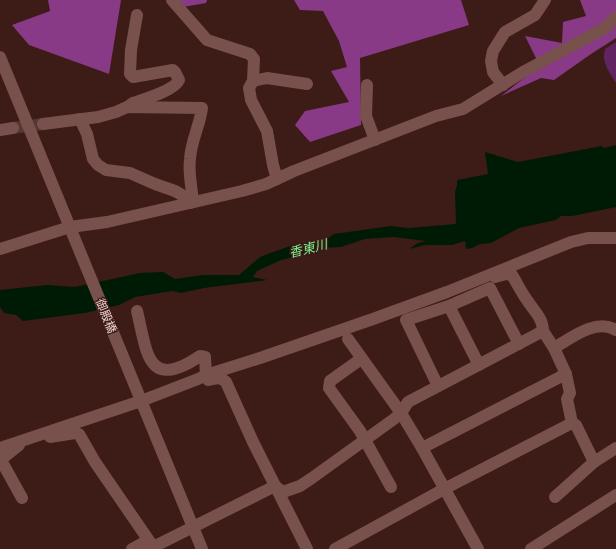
<svg xmlns="http://www.w3.org/2000/svg" width="616" height="549" viewBox="0 0 616 549" font-family="'PT Sans Narrow','Noto Sans JP',sans-serif">
<style>
.green{fill:#622362}
.forest{fill:#883a87}
.water{fill:#001b05}
.lines{fill:none;stroke-linecap:round;stroke-linejoin:round}
.minor-tunnel{stroke:#573733;stroke-width:12;stroke-dasharray:12 6;stroke-linecap:butt}
.minor{stroke:#78514c;stroke-width:12}
.labels{text-anchor:middle;stroke-width:3;stroke-linejoin:round;paint-order:stroke}
.street-label{font-size:12px;fill:#edd5d2;stroke:#3d1b17}
.water-label{font-size:13px;font-style:italic;fill:#75ef8c;stroke:#3d1b17}
</style>
<rect width="100%" height="100%" fill="#3d1b17"/>
<!-- green -->
<path class="green" d="M 616,42 L 616,83 C 609,71 601,62 605,49 Z"/>
<!-- forest -->
<g class="forest">
<polygon points="48,0 121,0 109,74 29,45 12,25 50,11"/>
<polygon points="177,0 207,0 206,3 183,7"/>
<polygon points="294,0 461,0 469,25 360,58 361,125 310,142 295,125 305,111 349,102 331,71 347,67 339,41 323,11 300,10"/>
<polygon points="580,0 616,0 616,38 591,54 554,80 541,78 501,96 540,66 525,36 562,43 563,22 586,16"/>
</g>
<!-- water -->
<polygon class="water" points="616,145 616,207 572,216 561,216 556,220 519,228 491,243 480,244 472,248 466,249 465,241 452,245 425,245 409,249 418,243 426,241 394,237 365,239 341,247 322,248 279,261 257,271 253,277 267,280 204,288 181,293 172,291 135,297 119,305 85,313 23,321 16,315 4,313 0,307 0,290 47,285 75,287 140,273 163,272 175,279 202,275 239,275 260,257 273,252 296,244 324,241 334,234 391,226 408,228 456,224 455,192 457,185 457,180 488,174 485,152 518,162 602,146 604,148"/>
<g class="lines">
<!-- minor-tunnel -->
<polyline class="minor-tunnel" points="13,128 43,124"/>
<!-- minor -->
<g class="minor">
<polyline points="172,0 207,40 250,54 254,59 253,81 249,88 251,100 267,131 273,165 277,179"/>
<polyline points="0,57 202,549"/>
<polyline points="253,81 267,78 307,84"/>
<polyline points="367,85 366,116 375,140"/>
<polyline points="503,85 493,72 491,61 493,51 505,32 535,15 545,0"/>
<path d="M 130,105 L 133,103 C 144,99 174,91 179,80 L 175,72 L 173,70 L 133,77 L 130,74 L 131,50 L 137,15"/>
<polyline points="80,119 87,134 93,159 98,165 106,170 130,173 155,184 175,191 187,198 190,203"/>
<path d="M 43,124 L 98,117 L 116,112 L 127,107 L 202,108 C 200,125 191,141 190,159 C 188,173 192,188 193,202"/>
<polyline points="0,130 13,128"/>
<polyline points="0,249 70,227 107,222 242,191 266,184 294,171 436,116 463,109 523,72 592,35 606,27 616,17"/>
<path d="M 495,277 L 506,274 L 512,275 C 517,283 521,292 527,300 C 534,311 543,318 543,331"/>
<polyline points="449,306 479,365"/>
<path d="M 137,311 C 147,352 147,392 200,356 L 205,357 L 206,375"/>
<polyline points="348,339 401,413 422,448 478,549"/>
<path d="M 554,348 C 571,338 596,318 616,330"/>
<polyline points="361,359 330,381 329,388 360,431 391,487"/>
<path d="M 208,380 C 215,379 220,376 226,382 L 253,442 L 307,549"/>
<polyline points="438,386 406,320 449,306 490,288 519,344"/>
<polyline points="50,437 75,433 79,434 95,462 154,548"/>
<polyline points="19,445 4,457 2,462 22,498"/>
<polyline points="0,448 141,401 198,379 206,375 260,358 373,319 447,292 571,242 588,238 616,238"/>
<polyline points="422,448 566,374"/>
<polyline points="594,462 616,448"/>
<polyline points="555,497 594,462 576,425 572,423"/>
<polyline points="132,549 145,542 155,546 275,486 283,492 300,486 312,478 394,419 401,413 408,402 543,331 554,348 566,374 570,393 567,399 572,423 446,488 335,549"/>
<polyline points="531,549 616,495"/>
</g>
</g>
<g class="labels">
<!-- street labels -->
<g class="street-label">
<text transform="translate(106 316) rotate(68)" y="4">御殿橋</text>
</g>
<!-- water labels -->
<g class="water-label">
<text transform="translate(308 248) rotate(-14)" y="5">香東川</text>
</g>
</g>
</svg>
